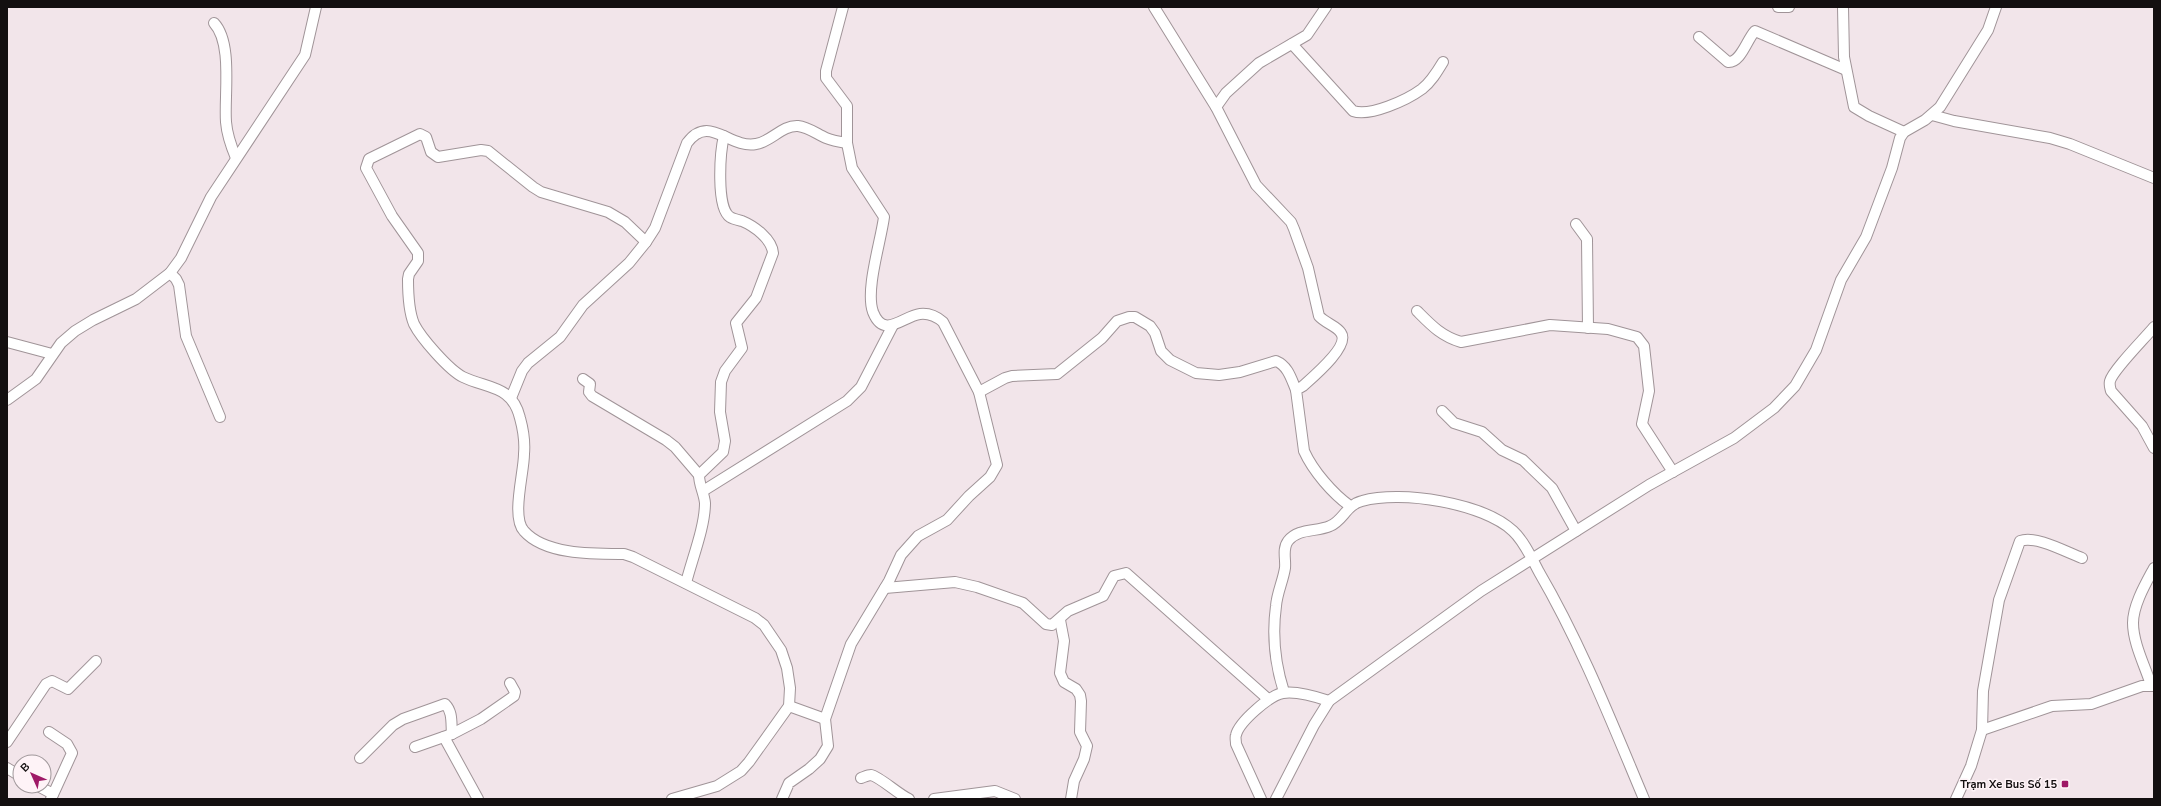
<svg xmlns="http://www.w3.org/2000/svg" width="2161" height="806" viewBox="0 0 2161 806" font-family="'Nunito Sans',sans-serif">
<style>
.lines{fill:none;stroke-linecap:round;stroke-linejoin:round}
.street-casing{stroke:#a09498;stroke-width:12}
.street{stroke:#fff;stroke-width:10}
.poi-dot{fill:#9f1967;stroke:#fef3f7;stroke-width:1.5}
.labels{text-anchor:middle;stroke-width:3;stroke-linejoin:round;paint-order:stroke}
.poi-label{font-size:11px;font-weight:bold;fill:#130f10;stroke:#fef3f7;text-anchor:end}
</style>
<rect width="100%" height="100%" fill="#f2e5ea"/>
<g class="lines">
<defs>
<g id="street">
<path d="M 1154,7 L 1216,107 L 1256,185 L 1291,222 L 1294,229 L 1308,268 L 1319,316 C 1325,323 1337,326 1341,333 C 1350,346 1313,377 1303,386 L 1296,390 L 1304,451 C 1313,471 1333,494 1350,506"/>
<polyline points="1778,7 1789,7"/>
<polyline points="1843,7 1844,57 1854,107 1869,116 1904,132"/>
<path d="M 214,23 C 233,43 224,96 226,122 C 227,135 231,146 236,158"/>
<path d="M 1699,37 L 1728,62 C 1741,63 1747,39 1755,31 L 1846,70"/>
<path d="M 1292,44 L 1353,111 C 1370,117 1407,100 1422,89 C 1431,82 1437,72 1443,62"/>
<polyline points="1216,107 1226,93 1259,63 1307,35 1326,7"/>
<polyline points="1932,115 1954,121 2050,138 2070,144 2154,178"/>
<polyline points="1576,224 1587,239 1588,328"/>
<path d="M 646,242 L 625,222 L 608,212 L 541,192 L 533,187 L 488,151 L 481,150 L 438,157 L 431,152 L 426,137 L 420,134 L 369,159 L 366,168 L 392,216 L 418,253 L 418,261 L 409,274 L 408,279 C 408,292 409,312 414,324 C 421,338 449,370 463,377 C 488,389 512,385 520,418 C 523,429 525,443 524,454 C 524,473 511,517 524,531 C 545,555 594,554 624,554 L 633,557 L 755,618 L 764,625 L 781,650 L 787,668 L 790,688 L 789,706 L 749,762 L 741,771 L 717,786 L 672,799"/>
<polyline points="170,273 176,279 179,285 186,336 220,417"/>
<path d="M 1417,311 C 1431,325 1441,336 1461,342 L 1550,325 L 1608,329 L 1637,337 L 1644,346 L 1649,391 L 1642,424 L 1673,472"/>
<path d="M 2154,327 C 2145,338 2113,370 2110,381 C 2109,385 2110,387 2111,391 L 2142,426 L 2154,448"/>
<polyline points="7,342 52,354"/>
<polyline points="583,379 590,384 589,392 592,396 666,440 675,447 699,475"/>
<path d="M 979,392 L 1005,378 L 1012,376 L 1057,374 L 1102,338 L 1117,321 L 1129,317 L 1135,317 L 1150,326 L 1155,333 L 1161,351 L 1170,360 L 1196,373 L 1219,375 L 1240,372 L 1276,361 C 1288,366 1291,378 1296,390"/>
<path d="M 511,398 L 522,371 L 528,363 L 560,337 L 583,305 L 629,263 L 646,242 L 655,228 L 687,143 C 709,113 729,149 756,144 C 771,142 782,125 798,126 C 808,127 817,134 826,138 C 833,141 840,142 847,143"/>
<polyline points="7,400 36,379 61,343 75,331 93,320 136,299 170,273 181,258 211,197 305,55 316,7"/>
<polyline points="1442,411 1454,423 1482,432 1502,450 1523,460 1552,488 1576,531"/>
<polyline points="703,491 847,401 861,387 893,325"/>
<path d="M 686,583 C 692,559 705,527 705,503 C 704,493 699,485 699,475 L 723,452 L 725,441 L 720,412 L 721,382 L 725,371 L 742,348 L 736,323 L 756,298 L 773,253 C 772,239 754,226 742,221 C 738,220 733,219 730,217 C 716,208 720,152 724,136"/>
<polyline points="885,588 955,582 977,587 1023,603 1046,624 1052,625 1068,611 1103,596 1114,576 1126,573 1268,699"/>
<polyline points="1060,620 1064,641 1060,673 1064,682 1076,689 1080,695 1081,701 1080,732 1087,746 1084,759 1074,781 1071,799"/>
<path d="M 2151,685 C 2145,666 2133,643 2133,623 C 2133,605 2146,583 2154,568"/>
<path d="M 1284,692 C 1275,664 1272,635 1276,606 C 1277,593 1283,581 1285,568 C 1286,559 1282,549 1288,541 C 1298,528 1317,532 1330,526 C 1343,521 1346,505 1362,501 C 1402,490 1483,503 1513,531 C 1524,541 1532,559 1539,572 C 1581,644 1612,723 1644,799"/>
<polyline points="789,706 825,719"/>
<polyline points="1982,730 2052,706 2091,704 2142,686 2154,686"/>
<polyline points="49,732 67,744 72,753 51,799"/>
<polyline points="444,737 478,799"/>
<polyline points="7,742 46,684 52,681 68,689 96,661"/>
<polyline points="415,747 452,734 481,719 514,696 515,692 510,683"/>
<path d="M 360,758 L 393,725 L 403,719 L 445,704 C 453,712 451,723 452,734"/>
<polyline points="7,768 20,776"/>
<path d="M 861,778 C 864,777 868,775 871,775 C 880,777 898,794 909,799"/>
<polyline points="38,786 53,794"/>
<path d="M 782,799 L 789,783 L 809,769 L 820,759 L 828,746 L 825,719 L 851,644 L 889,581 L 901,555 L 918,536 L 947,520 L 969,496 L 990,477 L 997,465 L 979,392 L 943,322 C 936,316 929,313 920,314 C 903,316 884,340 873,312 C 865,290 881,241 884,217 L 852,168 L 847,143 L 847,106 L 826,78 L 826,71 L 843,7"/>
<polyline points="934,799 995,791 1015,799"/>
<path d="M 1261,799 L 1236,744 C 1236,741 1235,737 1236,735 C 1239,722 1270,695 1283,693 C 1295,691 1317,697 1329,701"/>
<polyline points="1276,799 1314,725 1329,701 1481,591 1649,485 1734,438 1774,408 1795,386 1816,350 1841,280 1866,237 1892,168 1900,138 1904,132 1925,120 1940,107 1988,30 1996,7"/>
<path d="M 1956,799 L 1971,766 L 1982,730 L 1983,691 L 1999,600 L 2020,541 C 2036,535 2066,552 2082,558"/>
</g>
</defs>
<!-- street casing -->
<use href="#street" class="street-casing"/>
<!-- street -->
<use href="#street" class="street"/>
</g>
<!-- markers -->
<rect class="poi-dot" x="2061" y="780" width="8" height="8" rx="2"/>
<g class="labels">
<!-- poi labels -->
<g class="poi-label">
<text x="2057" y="788">Trạm Xe Bus Số 15</text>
</g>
</g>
<!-- border -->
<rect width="2161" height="806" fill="none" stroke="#130f10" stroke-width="16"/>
<!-- north arrow -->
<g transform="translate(32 774) rotate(315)"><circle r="19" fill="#fef3f7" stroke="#a0989b"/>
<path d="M0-3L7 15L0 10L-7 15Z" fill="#9f1967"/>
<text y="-6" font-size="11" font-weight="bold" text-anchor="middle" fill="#130f10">B</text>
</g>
</svg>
